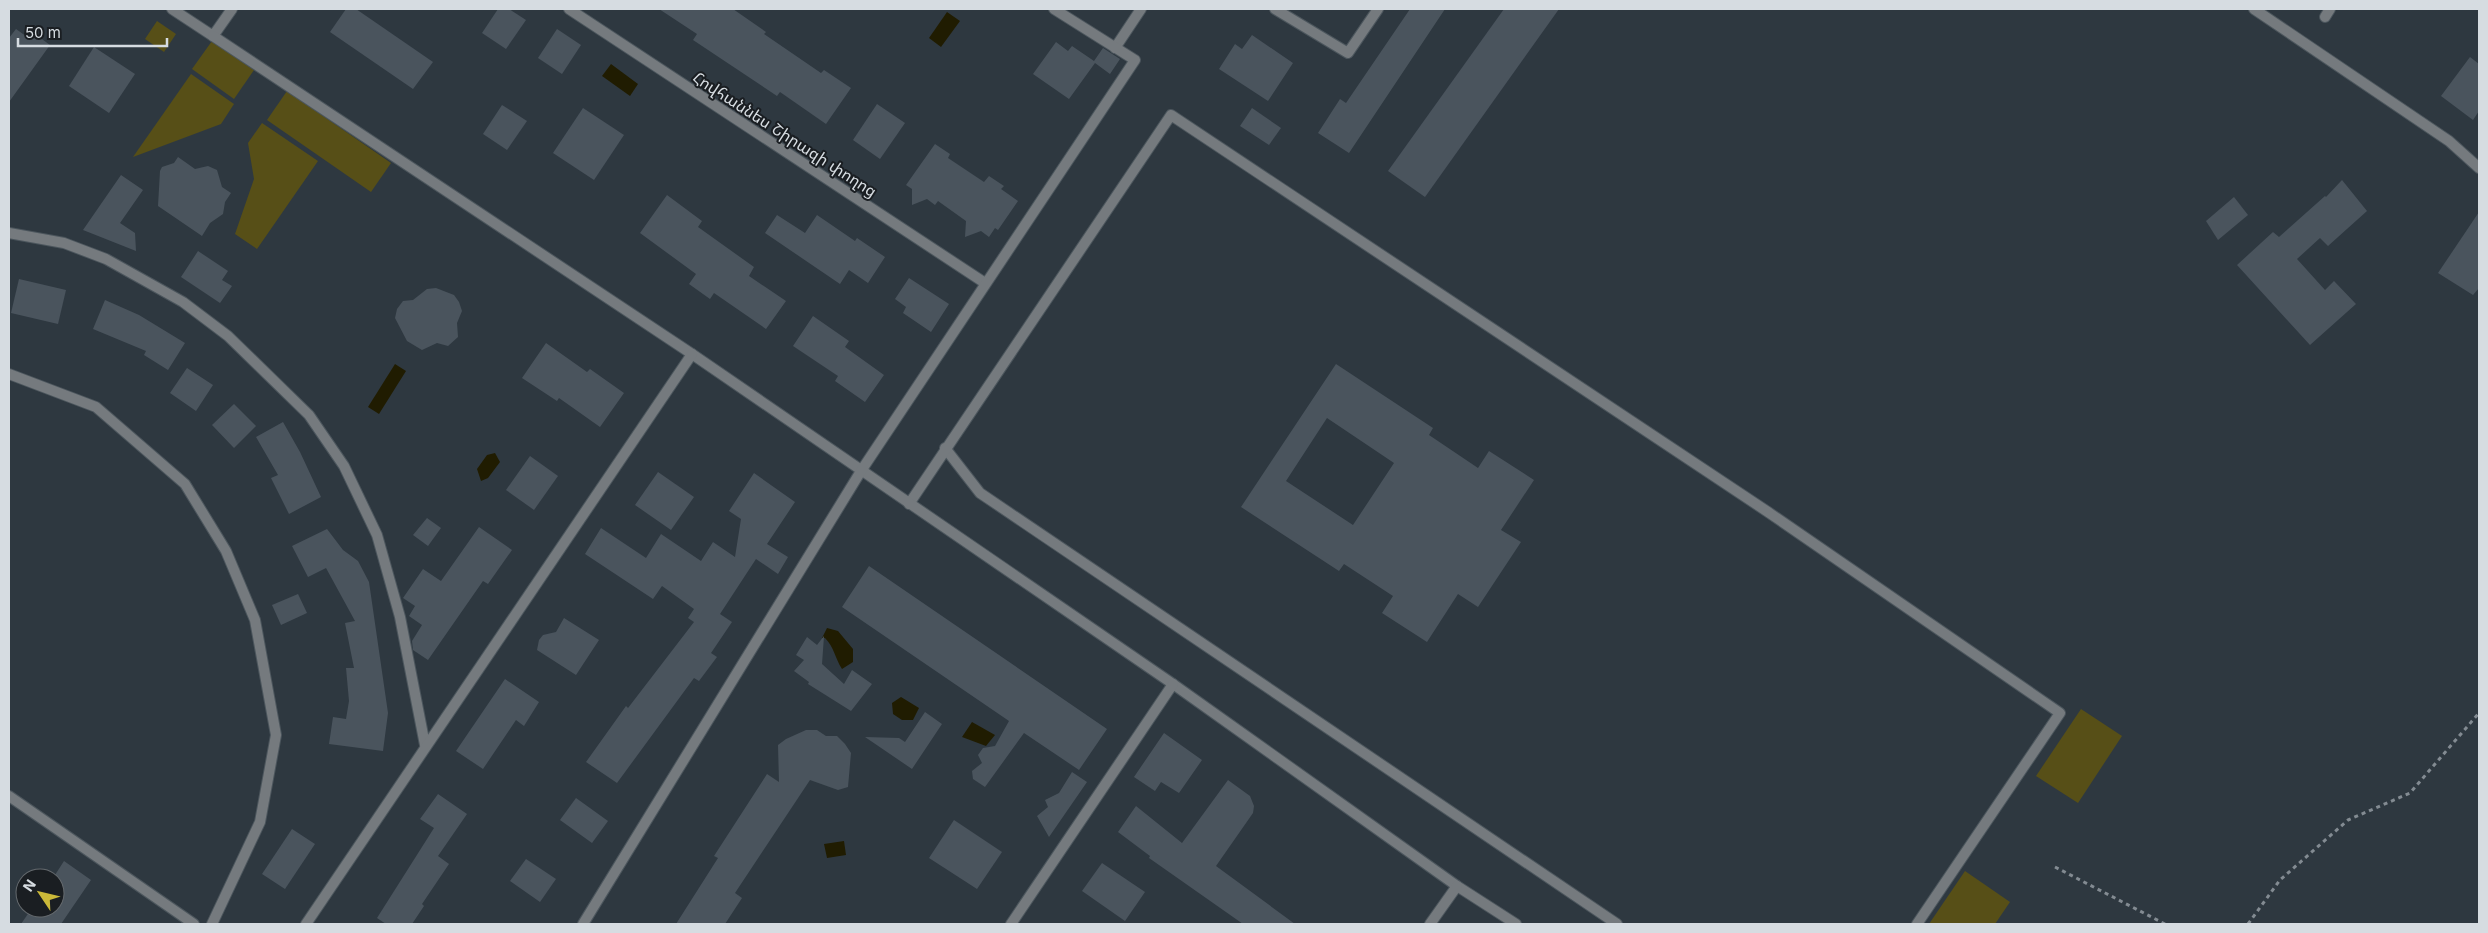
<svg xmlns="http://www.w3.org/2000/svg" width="2488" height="933" viewBox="0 0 2488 933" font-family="Inter,'Noto Sans Armenian',sans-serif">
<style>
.green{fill:#574f17}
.water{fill:#201c01}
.building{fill:#4a545d;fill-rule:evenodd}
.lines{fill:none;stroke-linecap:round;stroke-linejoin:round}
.lane-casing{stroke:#4c565d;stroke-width:12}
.street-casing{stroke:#4c565d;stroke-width:12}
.path{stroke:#838b92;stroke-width:3;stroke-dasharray:4 4;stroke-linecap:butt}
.lane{stroke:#757a7e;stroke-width:10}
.street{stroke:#757a7e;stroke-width:10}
.labels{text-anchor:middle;stroke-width:4;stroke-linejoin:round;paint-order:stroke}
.street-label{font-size:16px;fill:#d6dce1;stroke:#1a1e22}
</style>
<rect width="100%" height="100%" fill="#2e3840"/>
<!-- green -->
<g class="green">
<polygon points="157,21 176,34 164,52 145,39"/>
<polygon points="212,41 254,70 234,99 192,69"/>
<polygon points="191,74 234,104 221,124 133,157"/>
<polygon points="287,91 391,163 371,192 267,120"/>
<polygon points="262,123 318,161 257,249 235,234 254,179 248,143"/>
<polygon points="2081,709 2122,736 2078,803 2036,776"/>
<polygon points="1965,871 2010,902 1995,924 1929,924"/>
</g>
<!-- water -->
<g class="water">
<polygon points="947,12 960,21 941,47 929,38"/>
<polygon points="611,64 638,84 630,96 602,76"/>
<polygon points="395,364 406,371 379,414 368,407"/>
<polygon points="495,453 500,462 488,478 481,481 477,469 487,455"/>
<path d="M 827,628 L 838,631 L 853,649 L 853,662 L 842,669 C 835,658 834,647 825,638 L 822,638 Z"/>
<polygon points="901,697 919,708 913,720 902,720 893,714 892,703"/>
<polygon points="972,722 995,735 986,746 962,737"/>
<polygon points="844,841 846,855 827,858 824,844"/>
</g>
<!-- building -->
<g class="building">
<polygon points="346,9 356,9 433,62 413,89 330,32"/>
<polygon points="498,9 509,9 526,20 506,49 482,33"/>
<polygon points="659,9 733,9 766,32 764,34 821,73 824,70 851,88 826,124 780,92 777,96 693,40 697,34"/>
<polygon points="1410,9 1445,9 1349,153 1318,133 1340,99 1346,103"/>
<polygon points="1504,9 1559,9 1425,197 1388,171"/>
<polygon points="16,29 30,39 35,34 50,45 9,102 9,38"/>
<polygon points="557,29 581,45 562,74 538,58"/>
<polygon points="1252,35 1293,63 1268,101 1219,69 1235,44 1242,49"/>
<polygon points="1056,42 1068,51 1072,46 1094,61 1103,48 1120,59 1110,74 1095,63 1069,99 1033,74"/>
<polygon points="94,47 135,74 109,113 69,86"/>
<polygon points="2470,57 2479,64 2479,111 2473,120 2441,96"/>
<polygon points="877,104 905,123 880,159 853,140"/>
<polygon points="502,105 527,121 507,150 483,134"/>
<polygon points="583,108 624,135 594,180 553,153"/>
<polygon points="1252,108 1281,128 1269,145 1240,126"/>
<polygon points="935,144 950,154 948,158 984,182 989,176 1004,186 1001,189 1018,201 998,230 995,228 989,237 981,231 965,237 966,221 938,201 935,205 927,199 912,205 912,189 906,185"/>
<polygon points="178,157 195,169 208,166 217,170 222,187 231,193 225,202 223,214 210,223 202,236 158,206 160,171 162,167 174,163"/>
<polygon points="121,175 143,190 120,223 135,233 136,251 83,230"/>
<polygon points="2342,180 2367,211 2328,246 2320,238 2297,259 2325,290 2334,281 2356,304 2310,345 2237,265 2273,232 2279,237 2325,196 2326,197"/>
<polygon points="667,195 702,221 698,227 754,267 749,276 786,301 766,329 714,293 710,299 689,284 696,274 640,233"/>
<polygon points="2234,197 2248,215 2218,240 2206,221"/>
<polygon points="2479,212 2479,288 2473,295 2438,273"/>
<polygon points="777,215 805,233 817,215 855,241 857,238 885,257 868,283 849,270 840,284 765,233"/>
<polygon points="198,251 228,271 222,280 232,286 220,303 181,277"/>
<polygon points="909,278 949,304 931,332 903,313 906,307 895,299"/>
<polygon points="19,279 66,290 58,324 11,313"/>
<polygon points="436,288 454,295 459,302 462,311 457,323 458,337 448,346 437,343 422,350 407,341 395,318 397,309 403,301 413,300 427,289"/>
<polygon points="105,300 139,315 185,343 168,370 144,355 146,351 93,329"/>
<polygon points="813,316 849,341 845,347 884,375 865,402 835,381 838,376 793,346"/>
<polygon points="546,343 587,372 590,369 624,393 600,427 559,398 557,401 522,378"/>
<path d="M 1336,364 L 1433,428 L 1429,435 L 1478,468 L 1489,451 L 1534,480 L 1501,530 L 1521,542 L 1478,607 L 1458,594 L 1427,642 L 1382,613 L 1393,596 L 1344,564 L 1339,571 L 1241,507 ZM 1327,418 L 1394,463 L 1353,525 L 1286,481 Z"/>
<polygon points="187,368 213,385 196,411 170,393"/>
<polygon points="234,404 256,426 234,448 212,425"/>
<polygon points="283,422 300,452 321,497 289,514 271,478 278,475 256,437"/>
<polygon points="530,456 558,476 534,510 506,490"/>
<polygon points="658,472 694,497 671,530 635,505"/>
<polygon points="754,473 795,502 767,544 788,557 778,574 756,559 720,614 732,622 711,653 717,657 699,681 694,678 617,783 586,762 626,706 628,708 694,622 688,618 694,609 662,586 653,599 585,554 601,528 646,558 661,534 701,561 713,542 735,557 741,519 729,511"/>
<polygon points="427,518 441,528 428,546 413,535"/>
<polygon points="479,527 512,550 488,584 483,581 428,660 413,650 412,641 422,625 409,616 415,606 403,598 423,569 441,581"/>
<polygon points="327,529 343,550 358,561 369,582 388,713 383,751 329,744 333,717 346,719 349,701 346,668 354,668 345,623 355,621 326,568 308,577 292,546"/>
<polygon points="869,566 1107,729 1079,770 1024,733 985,787 973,779 972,771 982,763 978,755 983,748 995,746 1009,721 842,607"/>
<polygon points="298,594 307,613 281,625 272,605"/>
<polygon points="564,618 599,640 576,675 537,650 539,640 543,635 556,632"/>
<polygon points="824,636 822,664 844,684 852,670 872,684 851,711 808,684 809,682 794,671 804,660 796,655 807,637 817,645"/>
<polygon points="505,679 539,702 524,726 516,720 483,769 456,751"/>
<polygon points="925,712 942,724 912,769 865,737 899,738 905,742"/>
<polygon points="806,730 817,730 826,736 837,736 845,744 851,753 848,787 838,790 810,780 735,893 742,898 725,924 676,924 718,858 714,856 767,774 779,782 778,745 786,739"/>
<polygon points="1164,733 1202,760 1179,793 1161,782 1155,791 1134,777"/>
<polygon points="1072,772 1087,782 1049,837 1037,816 1048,807 1045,800 1059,793"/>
<polygon points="1228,780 1250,796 1254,806 1253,813 1216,866 1295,924 1243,924 1149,858 1150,856 1118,832 1136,806 1182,843"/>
<polygon points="438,794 467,814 438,856 449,864 422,904 424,906 412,924 386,924 377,918 434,828 420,819"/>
<polygon points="576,798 608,821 592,843 560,820"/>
<polygon points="954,820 1002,852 977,889 929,858"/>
<polygon points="292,829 315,844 285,889 262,874"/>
<polygon points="526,859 556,879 540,902 510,881"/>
<polygon points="64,861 91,880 61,924 21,924 32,908 55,908 55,875"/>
<polygon points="1102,863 1145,892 1125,921 1082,891"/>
</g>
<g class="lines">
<defs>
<g id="lane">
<polyline points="1275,9 1348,53 1378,9"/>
<polyline points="2254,9 2449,141 2479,168"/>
<polyline points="2325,17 2330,9"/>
<polyline points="1115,48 1141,9"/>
<polyline points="9,374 96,407 185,484 226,551 255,620 276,735 260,822 212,924"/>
<polyline points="945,448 980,493 1617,924"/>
<polyline points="909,504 1171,115 1768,512 2060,713 1917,924"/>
</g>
<g id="street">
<polyline points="172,9 213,36 232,9"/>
<polyline points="569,9 985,283"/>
<polyline points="213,36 692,354 1173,684 1457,886 1516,924"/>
<polyline points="9,233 64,243 106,259 183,302 228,336 309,415 344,466 377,535 400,617 425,745"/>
<polyline points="9,796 194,924"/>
<polyline points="306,924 692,354"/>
<polyline points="583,924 861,471 1135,60 1054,9"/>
<polyline points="1011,924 1173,684"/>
<polyline points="1430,924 1457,886"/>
</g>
</defs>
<!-- lane casing -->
<use href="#lane" class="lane-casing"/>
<!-- street casing -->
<use href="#street" class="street-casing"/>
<!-- path -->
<g class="path">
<polyline points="2055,867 2165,924"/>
<polyline points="2248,924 2280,880 2348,820 2410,793 2479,713"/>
</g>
<!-- lane -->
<use href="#lane" class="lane"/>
<!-- street -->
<use href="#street" class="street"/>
</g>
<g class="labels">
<!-- street labels -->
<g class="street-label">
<text transform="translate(785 134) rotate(33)" y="6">Հովհաննես Շիրազի փողոց</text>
</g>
</g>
<!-- border -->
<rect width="2488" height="933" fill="none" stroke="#d6dce1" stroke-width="20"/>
<!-- north arrow -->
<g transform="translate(40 893) rotate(305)"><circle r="24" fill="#1a1e22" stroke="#656a6e"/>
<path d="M0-4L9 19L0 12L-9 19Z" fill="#cbb939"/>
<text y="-8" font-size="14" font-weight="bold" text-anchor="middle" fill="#d6dce1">N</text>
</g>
<!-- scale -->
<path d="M18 38v8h149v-8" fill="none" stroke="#d6dce1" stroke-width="2.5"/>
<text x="25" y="38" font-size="15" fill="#d6dce1" stroke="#1a1e22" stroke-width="4" paint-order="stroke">50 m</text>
</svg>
